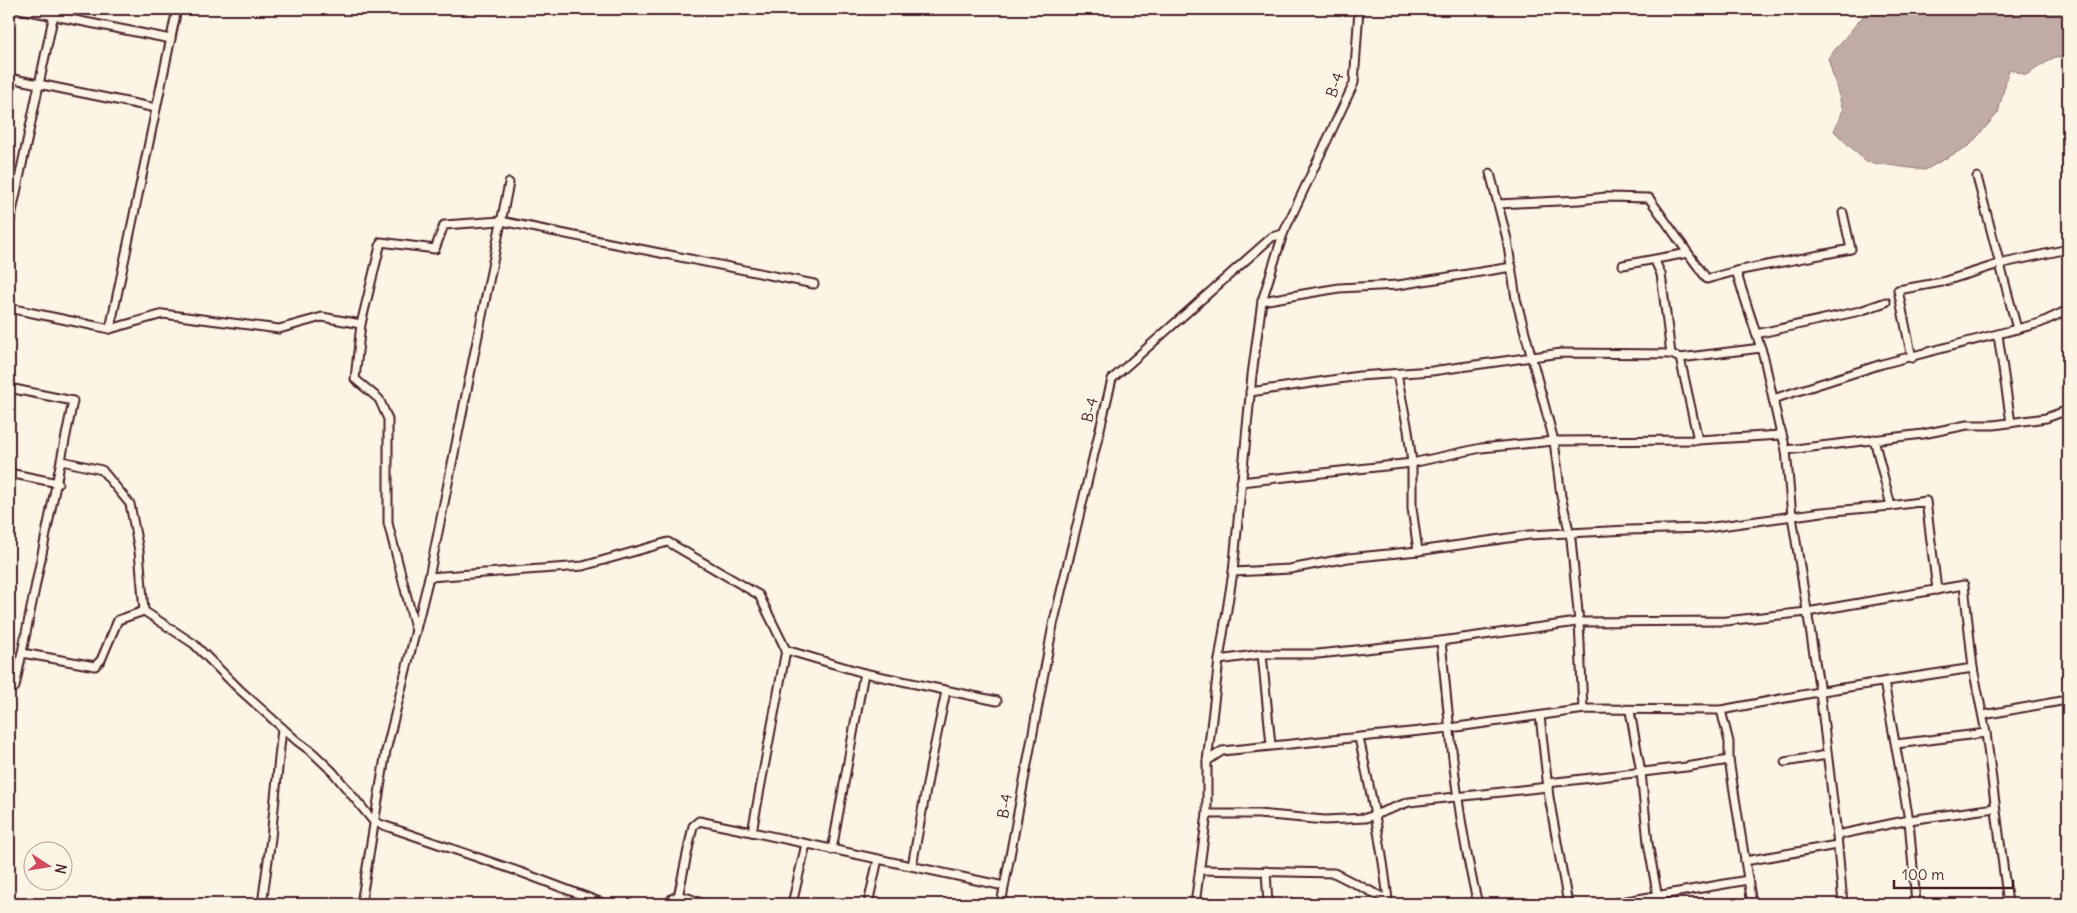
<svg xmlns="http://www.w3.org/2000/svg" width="2077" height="913" viewBox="0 0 2077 913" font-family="Delius,sans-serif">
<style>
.water{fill:#c0aca5;stroke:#917474}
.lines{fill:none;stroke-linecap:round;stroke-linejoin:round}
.street-casing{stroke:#4a1f2b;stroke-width:11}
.street{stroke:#fcf5e5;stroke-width:7}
.labels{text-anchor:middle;stroke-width:5;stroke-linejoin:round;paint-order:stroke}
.street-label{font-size:15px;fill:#4a1f2b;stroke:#fcf5e5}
</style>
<rect width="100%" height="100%" fill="#fcf5e5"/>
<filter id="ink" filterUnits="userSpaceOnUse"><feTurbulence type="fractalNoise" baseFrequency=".02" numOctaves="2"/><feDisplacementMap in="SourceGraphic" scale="10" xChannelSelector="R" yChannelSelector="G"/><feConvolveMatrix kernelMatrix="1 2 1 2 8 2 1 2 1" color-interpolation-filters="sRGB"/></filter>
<g filter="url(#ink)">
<!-- water -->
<polygon class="water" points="1869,9 2068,9 2068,58 2055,57 2026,75 2009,69 1998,113 1970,145 1925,170 1866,162 1834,131 1843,110 1828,58"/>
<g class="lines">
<defs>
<g id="street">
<polyline points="19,9 171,39"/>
<polyline points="9,78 156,108"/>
<polyline points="1490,173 1507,239 1516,299 1554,441 1561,496 1571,539 1579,622 1583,709"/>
<polyline points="1977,177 2017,329"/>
<polyline points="1498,204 1579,200 1606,197 1649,198 1688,253"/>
<polyline points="9,226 55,9"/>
<polyline points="1655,261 1661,274 1671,354"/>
<polyline points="1623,265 1688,253 1707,279 1736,271 1851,249 1843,213"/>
<polyline points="1736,271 1764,358 1774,403"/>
<polyline points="1262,301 1339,288 1398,285 1512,267"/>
<polyline points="9,308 110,329 163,314 279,329 322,317 361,324 355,379 379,399 388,419 388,523 416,632"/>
<polyline points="361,324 381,242 435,249 444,225 501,221 814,284"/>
<polyline points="110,329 177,9"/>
<polyline points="1756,334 1860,311 1886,302"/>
<polyline points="1998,335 2011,423"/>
<polyline points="1680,358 1698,440"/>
<polyline points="1912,358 1898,290 1942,282 1999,264 2068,249"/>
<polyline points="1397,374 1408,430 1412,463 1412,508 1418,551"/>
<polyline points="9,388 73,401 15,687 9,686"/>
<polyline points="1250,392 1359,376 1432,371 1561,353 1671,354 1680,358 1761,348"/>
<polyline points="1781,430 1786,450 1792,516 1820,692 1837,835 1843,904"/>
<polyline points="1874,439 1891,506"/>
<polyline points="1786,450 1923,434 1967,425 1994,425 2046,418 2068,410"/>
<polyline points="62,461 102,470 130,504 139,551 144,611"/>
<polyline points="9,473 58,483"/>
<polyline points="1241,482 1412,463 1481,448 1554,441 1698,440 1781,435 1773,399 1882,364 2040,323 2068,310"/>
<polyline points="1233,572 1290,569 1348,558 1418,551 1529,535 1628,530 1706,528 1822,512 1891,506 1926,501 1937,590"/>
<polyline points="429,577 583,566 668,542 759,595 786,650 752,832 1004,886"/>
<path d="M 1441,641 C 1450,728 1456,818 1478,904"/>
<polyline points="786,650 864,673 997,701"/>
<polyline points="22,653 95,666 101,660 118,620 144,611 194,644 239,689 297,741 312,752 332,771 374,822 523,873 605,904"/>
<polyline points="1262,654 1271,745"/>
<polyline points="1219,660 1262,654 1318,654 1441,641 1577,622 1726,621 1807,612 1964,585 1973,668 1986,733 2008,904"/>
<polyline points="1884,682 1909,820 1916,904"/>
<polyline points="1721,710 1729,742 1729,760 1752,904"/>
<polyline points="1630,711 1641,772 1648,843 1659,904"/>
<polyline points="1983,715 2061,701"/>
<polyline points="1540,716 1549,797 1568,904"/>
<path d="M 1359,738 C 1371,792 1382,845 1388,900 L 1385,904"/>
<polyline points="1896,744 1986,733"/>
<polyline points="1207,761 1222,751 1450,728 1585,709 1721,710 1829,690 1973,668"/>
<polyline points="1785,762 1827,755"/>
<polyline points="1548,783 1686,767 1729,760"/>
<polyline points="1207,814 1258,814 1325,820 1366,818 1409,802 1548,787"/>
<polyline points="1837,835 1909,820 1995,808"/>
<polyline points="832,850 864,673"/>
<polyline points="1745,861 1837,845"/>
<polyline points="912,866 930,768 946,691"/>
<polyline points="1200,870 1334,873 1388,900"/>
<polyline points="1266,871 1268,904"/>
<polyline points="678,897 693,826 699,821 752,832"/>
<polyline points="262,904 271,838 282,728"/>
<polyline points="361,904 386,751 429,577 509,183"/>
<path d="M 669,904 C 674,889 693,900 703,904"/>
<polyline points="792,904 806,844"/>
<polyline points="868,904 878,859"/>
<polyline points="1001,904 1053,625 1112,379 1272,237 1283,234 1354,83 1359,9"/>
<polyline points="1195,904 1207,814 1207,761 1219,660 1233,572 1252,375 1262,301 1283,234"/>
<polyline points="1609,904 1748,880"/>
</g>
</defs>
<!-- street casing -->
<use href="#street" class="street-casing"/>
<!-- street -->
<use href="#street" class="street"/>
</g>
</g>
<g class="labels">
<!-- street labels -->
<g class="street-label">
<text transform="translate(1335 85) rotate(-71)" y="5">B-4</text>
<text transform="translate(1090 410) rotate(-76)" y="5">B-4</text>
<text transform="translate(1005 806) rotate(-80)" y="5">B-4</text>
</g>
</g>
<!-- margin -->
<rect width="2077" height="913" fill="none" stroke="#fcf5e5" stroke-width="30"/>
<rect x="15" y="15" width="2047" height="883" fill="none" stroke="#4a1f2b" stroke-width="2" filter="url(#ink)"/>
<!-- north arrow -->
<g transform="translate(48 866) rotate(102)"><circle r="24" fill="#fcf5e5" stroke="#b59f9b"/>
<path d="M0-4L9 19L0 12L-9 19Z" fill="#d1495b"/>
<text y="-8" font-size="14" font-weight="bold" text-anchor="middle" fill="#4a1f2b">N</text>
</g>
<!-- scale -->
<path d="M1894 880v8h119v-8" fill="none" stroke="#4a1f2b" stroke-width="2.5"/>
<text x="1902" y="880" font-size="15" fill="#4a1f2b" stroke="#fcf5e5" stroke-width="4" paint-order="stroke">100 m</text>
</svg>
